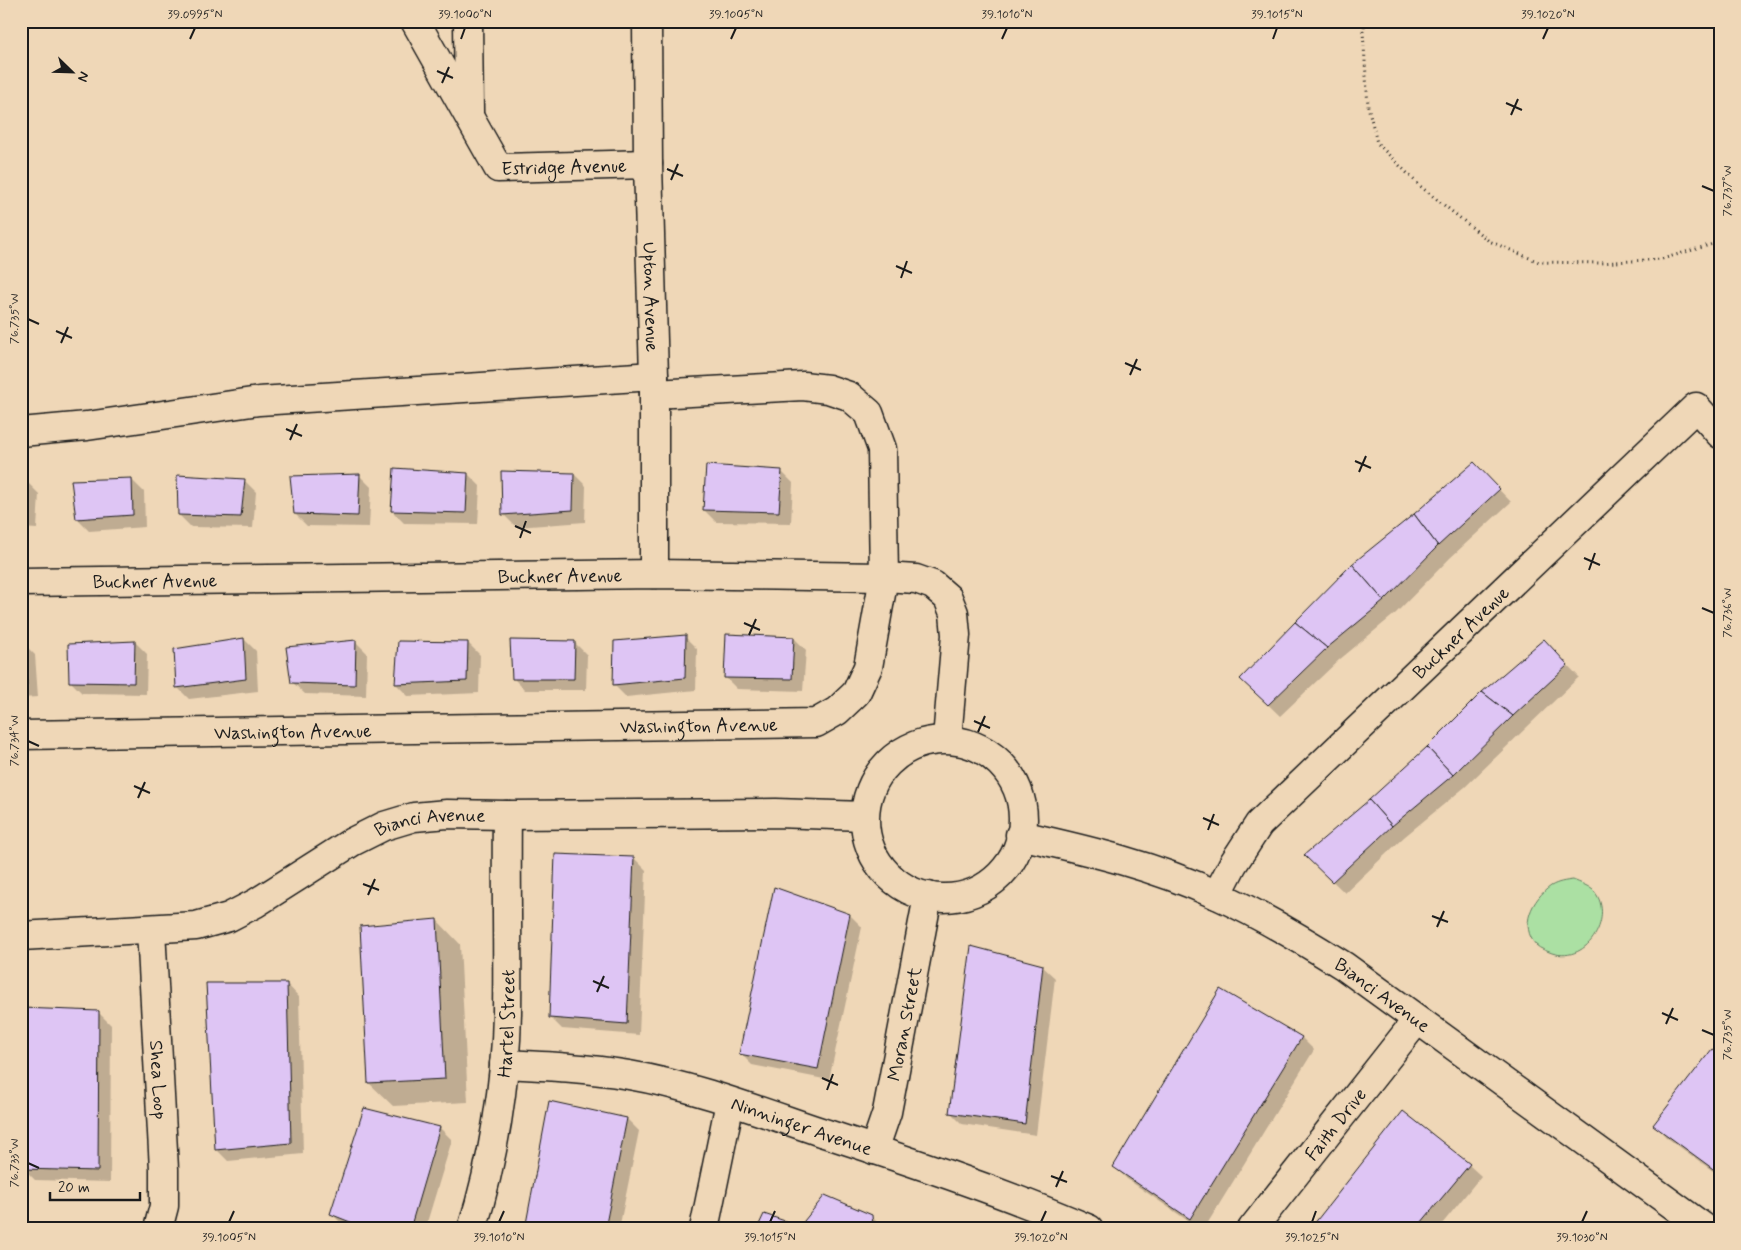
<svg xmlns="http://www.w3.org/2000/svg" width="1741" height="1250" viewBox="0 0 1741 1250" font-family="Mynerve,sans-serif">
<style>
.green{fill:#abe0a3;stroke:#647e60}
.shadow{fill:#0003}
.building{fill:#dec5f4;stroke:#1c1c1c}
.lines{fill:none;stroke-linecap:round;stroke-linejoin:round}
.minor-casing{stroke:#1c1c1c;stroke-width:31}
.path{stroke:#1c1c1c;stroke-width:3;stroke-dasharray:1 4;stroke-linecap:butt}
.minor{stroke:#efd7b7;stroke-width:28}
.ticks{fill:none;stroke:#1c1c1c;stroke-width:2}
.labels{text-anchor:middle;stroke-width:5;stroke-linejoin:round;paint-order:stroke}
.street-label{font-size:19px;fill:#1c1c1c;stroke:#efd7b7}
.neatline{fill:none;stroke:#1c1c1c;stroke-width:2}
.ticks-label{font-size:12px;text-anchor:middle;fill:#1c1c1c}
</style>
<rect width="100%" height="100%" fill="#efd7b7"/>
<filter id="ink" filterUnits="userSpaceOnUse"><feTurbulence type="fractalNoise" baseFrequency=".02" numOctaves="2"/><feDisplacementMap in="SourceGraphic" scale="10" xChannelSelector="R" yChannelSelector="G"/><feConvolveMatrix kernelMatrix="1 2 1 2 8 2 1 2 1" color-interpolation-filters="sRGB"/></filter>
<g filter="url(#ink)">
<!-- green -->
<path class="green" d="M 1573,880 C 1580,883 1587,885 1593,890 C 1616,914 1589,965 1552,953 C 1547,951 1540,949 1536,945 C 1519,926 1532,899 1551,886 C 1558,882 1565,881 1573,880 Z"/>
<!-- shadow -->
<g class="shadow">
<polygon points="1474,464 1511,502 1450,558 1396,613 1339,660 1280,716 1254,691 1415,515"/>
<polygon points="781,471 793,483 791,523 716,522 704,510"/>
<polygon points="468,474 480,486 478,524 404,523 392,511"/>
<polygon points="574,474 586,486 585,522 516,527 504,515"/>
<polygon points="359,475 371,487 369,527 307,526 295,514"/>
<polygon points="132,480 144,492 145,527 89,531 77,519"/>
<polygon points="244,480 256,492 253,528 191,527 179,515"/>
<polygon points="21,482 27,482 39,494 37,529 21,528"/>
<polygon points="685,637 697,649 696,690 626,697 614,685"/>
<polygon points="794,638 806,650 803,691 737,689 725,677"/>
<polygon points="244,639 256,651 258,691 189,699 177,687"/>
<polygon points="355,641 367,653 366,696 305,694 292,682"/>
<polygon points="135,642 147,654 146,694 82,693 70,681"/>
<polygon points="23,643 35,655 38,697 21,698 21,644"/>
<polygon points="468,643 480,655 479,693 408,696 396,684"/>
<polygon points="575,643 587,655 586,690 525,690 513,678"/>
<polygon points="1556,653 1579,677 1465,787 1404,837 1345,893 1318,867"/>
<polygon points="634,858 646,870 639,1035 562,1029 550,1017"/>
<polygon points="850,915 862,927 829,1080 752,1065 740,1053"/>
<polygon points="437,920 460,944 468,1102 393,1106 369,1083"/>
<polygon points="1042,966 1055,978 1036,1135 962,1124 950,1112"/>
<polygon points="287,984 299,997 303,1154 228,1161 216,1149"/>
<polygon points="1221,990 1302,1038 1314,1050 1204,1229 1200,1229 1127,1179 1115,1167"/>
<polygon points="21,1009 99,1013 111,1025 110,1182 35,1180 23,1168 21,1130"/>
<polygon points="1720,1056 1720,1176 1666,1137 1655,1125"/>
<polygon points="364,1109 440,1128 452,1140 425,1229 351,1229 344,1226 332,1214"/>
<polygon points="627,1119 639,1131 619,1229 526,1229"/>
<polygon points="1469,1165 1481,1176 1438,1229 1312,1229"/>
<polygon points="871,1216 884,1229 758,1229 801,1227"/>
</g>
<!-- building -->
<g class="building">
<polygon points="1474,462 1500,489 1438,546 1414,514"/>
<polygon points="706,465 782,470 779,512 703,510"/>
<polygon points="394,468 468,473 466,513 391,511"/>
<polygon points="501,471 574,473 573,510 502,515"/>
<polygon points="360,474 358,516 294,514 290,476"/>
<polygon points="177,475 245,479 241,517 178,515"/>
<polygon points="132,478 133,515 76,519 71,480"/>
<polygon points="21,481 27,481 26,518 21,517"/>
<polygon points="1414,514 1438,546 1384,601 1352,564"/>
<polygon points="1352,564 1384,601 1327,648 1295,622"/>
<polygon points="1295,622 1327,648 1268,705 1240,679"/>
<polygon points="726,634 794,637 792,679 724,678"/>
<polygon points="686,635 685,678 613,685 614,641"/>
<polygon points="244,638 246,679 176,688 174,649"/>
<polygon points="1544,639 1568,665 1513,716 1482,692"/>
<polygon points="356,640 355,685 291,683 286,647"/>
<polygon points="510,640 575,641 574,679 512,679"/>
<polygon points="135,641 134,683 69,682 68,644"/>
<polygon points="398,641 468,642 467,681 395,684"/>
<polygon points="21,642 24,642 27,686 21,686"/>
<polygon points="1482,692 1513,716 1453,775 1427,747"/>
<polygon points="1427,747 1453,775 1392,826 1369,800"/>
<polygon points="1369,800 1392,826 1332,882 1304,855"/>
<polygon points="555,854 634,857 627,1024 549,1018"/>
<polygon points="774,887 850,914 818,1069 739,1054"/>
<polygon points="437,919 445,1079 368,1083 360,926"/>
<polygon points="971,946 1043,965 1025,1124 949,1113"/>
<polygon points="206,983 287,983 291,1143 215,1150"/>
<polygon points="1220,989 1302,1037 1190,1219 1113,1167"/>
<polygon points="21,1008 99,1011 98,1171 22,1169"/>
<polygon points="1712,1049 1720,1054 1720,1174 1653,1125"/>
<polygon points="549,1101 627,1118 605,1229 525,1229"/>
<polygon points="364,1108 440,1127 410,1229 368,1229 330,1214"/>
<polygon points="1403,1111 1470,1164 1416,1229 1310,1229"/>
<polygon points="825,1195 872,1215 873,1229 757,1229 764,1214 800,1226"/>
</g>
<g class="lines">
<defs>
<g id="minor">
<path id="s1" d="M 415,21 L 498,168 L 648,164"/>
<polyline points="468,21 469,112"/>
<path id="s2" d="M 647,21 L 648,164 L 654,376 L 654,574"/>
<polyline points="21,432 87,426 259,401 654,376"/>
<path id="s3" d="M 21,582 L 654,574 L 884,577 L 916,579 L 933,585 L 948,598 L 954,613 L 956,635 L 947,739"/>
<path id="s4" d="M 21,735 L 816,723 L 837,711 L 856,693 L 868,667 L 884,577 L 882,449 L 869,413 L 849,396 L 828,389 L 803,386 L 654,394"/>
<circle cx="944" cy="819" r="79"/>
<path id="s5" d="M 1020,835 C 1087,850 1155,866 1217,895 C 1261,915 1303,940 1344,966 L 1706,1229"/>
<path id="s6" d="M 1217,895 L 1233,864 L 1259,824 L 1696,407 L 1720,434"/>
<path id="s7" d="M 151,930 L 164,1169 L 164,1206 L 158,1229"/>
<path id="s8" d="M 21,936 L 196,926 L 229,917 L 256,903 L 352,842 L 384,826 L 414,817 L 447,814 L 507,815 L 776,813 L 864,816"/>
<path id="s9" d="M 504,1064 C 546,1066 588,1068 629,1075 C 693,1086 756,1110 818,1131 C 909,1161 1001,1191 1089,1229"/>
<path id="s10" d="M 874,1150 L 887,1112 L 928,896"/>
<path id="s11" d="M 472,1229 C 493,1163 506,1082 507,1012 C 508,947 506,881 507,815"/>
<polyline points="704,1229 730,1102"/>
<path id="s12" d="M 1252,1229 L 1417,1020"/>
</g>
</defs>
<!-- minor casing -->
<use href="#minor" class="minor-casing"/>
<!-- path -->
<polyline class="path" points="1365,21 1363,31 1368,106 1377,143 1420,186 1489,241 1539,262 1601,263 1662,259 1720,242"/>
<!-- minor -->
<use href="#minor" class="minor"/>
</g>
</g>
<!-- ticks -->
<path class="ticks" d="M 190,39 L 195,28M 461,39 L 465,28M 731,39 L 736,28M 1002,39 L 1007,28M 1273,39 L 1277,28M 1543,39 L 1548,28M 437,71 L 453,78M 442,83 L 449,67M 1506,103 L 1522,110M 1511,115 L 1518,99M 667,169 L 683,176M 671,180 L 678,164M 1702,186 L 1714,191M 896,266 L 912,273M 901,278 L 907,261M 28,319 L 39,324M 56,331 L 72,338M 61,343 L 68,327M 1125,363 L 1141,370M 1130,375 L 1137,359M 286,429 L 302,436M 290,440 L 297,424M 1355,461 L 1371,468M 1359,472 L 1366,456M 515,526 L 531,533M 520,538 L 526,521M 1584,558 L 1600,565M 1589,570 L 1595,553M 1702,608 L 1714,613M 744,623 L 760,630M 749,635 L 756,619M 974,721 L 990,728M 978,732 L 985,716M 28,741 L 39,746M 134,786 L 150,793M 138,798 L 145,782M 1203,818 L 1219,825M 1208,830 L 1214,814M 363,884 L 379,890M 368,895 L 375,879M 1432,916 L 1448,922M 1437,927 L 1444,911M 593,981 L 609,988M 597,992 L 604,976M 1662,1013 L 1678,1020M 1666,1024 L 1673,1008M 1702,1030 L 1714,1035M 822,1078 L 838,1085M 827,1090 L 833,1074M 28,1163 L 39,1168M 1051,1176 L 1067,1182M 1056,1187 L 1063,1171M 229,1222 L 234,1211M 499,1222 L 504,1211M 770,1222 L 775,1211M 1041,1222 L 1046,1211M 1312,1222 L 1316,1211M 1582,1222 L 1587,1211"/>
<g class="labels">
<!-- street labels -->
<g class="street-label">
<text dy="7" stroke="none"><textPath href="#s1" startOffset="235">Estridge Avenue</textPath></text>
<text dy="7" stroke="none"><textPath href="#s2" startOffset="276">Upton Avenue</textPath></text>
<text dy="7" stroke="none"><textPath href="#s3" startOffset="539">Buckner Avenue</textPath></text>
<text dy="7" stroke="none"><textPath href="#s3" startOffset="134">Buckner Avenue</textPath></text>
<text dy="7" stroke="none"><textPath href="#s6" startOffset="361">Buckner Avenue</textPath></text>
<text dy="7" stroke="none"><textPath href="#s4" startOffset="678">Washington Avenue</textPath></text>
<text dy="7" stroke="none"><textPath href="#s4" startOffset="272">Washington Avenue</textPath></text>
<text dy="7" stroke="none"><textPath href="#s8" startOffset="436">Bianci Avenue</textPath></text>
<text dy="7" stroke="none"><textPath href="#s5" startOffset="400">Bianci Avenue</textPath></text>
<text dy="7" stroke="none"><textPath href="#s11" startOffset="209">Hartel Street</textPath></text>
<text dy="7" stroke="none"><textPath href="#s10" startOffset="130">Moran Street</textPath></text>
<text dy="7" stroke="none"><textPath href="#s7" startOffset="150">Shea Loop</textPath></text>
<text dy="7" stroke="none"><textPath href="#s12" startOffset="134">Faith Drive</textPath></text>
<text dy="7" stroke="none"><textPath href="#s9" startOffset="306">Ninninger Avenue</textPath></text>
</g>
</g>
<!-- margin -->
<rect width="1741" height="1250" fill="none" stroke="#efd7b7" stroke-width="55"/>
<!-- north arrow -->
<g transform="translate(72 72) rotate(113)" stroke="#efd7b7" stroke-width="4" paint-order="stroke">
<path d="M0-4L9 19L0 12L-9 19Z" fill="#1c1c1c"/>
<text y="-8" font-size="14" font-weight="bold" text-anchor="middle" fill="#1c1c1c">N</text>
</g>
<!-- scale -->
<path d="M50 1192v8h90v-8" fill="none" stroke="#1c1c1c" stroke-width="2.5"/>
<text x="58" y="1192" font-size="15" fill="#1c1c1c" stroke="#efd7b7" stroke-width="4" paint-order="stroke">20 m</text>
<rect x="28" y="28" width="1686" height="1194" class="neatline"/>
<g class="ticks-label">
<text x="195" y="18">39.0995°N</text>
<text x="465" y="18">39.1000°N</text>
<text x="736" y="18">39.1005°N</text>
<text x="1007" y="18">39.1010°N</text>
<text x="1277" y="18">39.1015°N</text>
<text x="1548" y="18">39.1020°N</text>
<text transform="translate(1727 191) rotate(-90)" y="4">76.737°W</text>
<text transform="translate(14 319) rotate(-90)" y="4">76.735°W</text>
<text transform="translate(1727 613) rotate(-90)" y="4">76.736°W</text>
<text transform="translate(14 741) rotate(-90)" y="4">76.734°W</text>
<text transform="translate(1727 1035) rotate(-90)" y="4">76.735°W</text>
<text transform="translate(14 1163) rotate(-90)" y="4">76.733°W</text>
<text x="229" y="1241">39.1005°N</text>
<text x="499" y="1241">39.1010°N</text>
<text x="770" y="1241">39.1015°N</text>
<text x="1041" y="1241">39.1020°N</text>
<text x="1312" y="1241">39.1025°N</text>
<text x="1582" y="1241">39.1030°N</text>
</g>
</svg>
